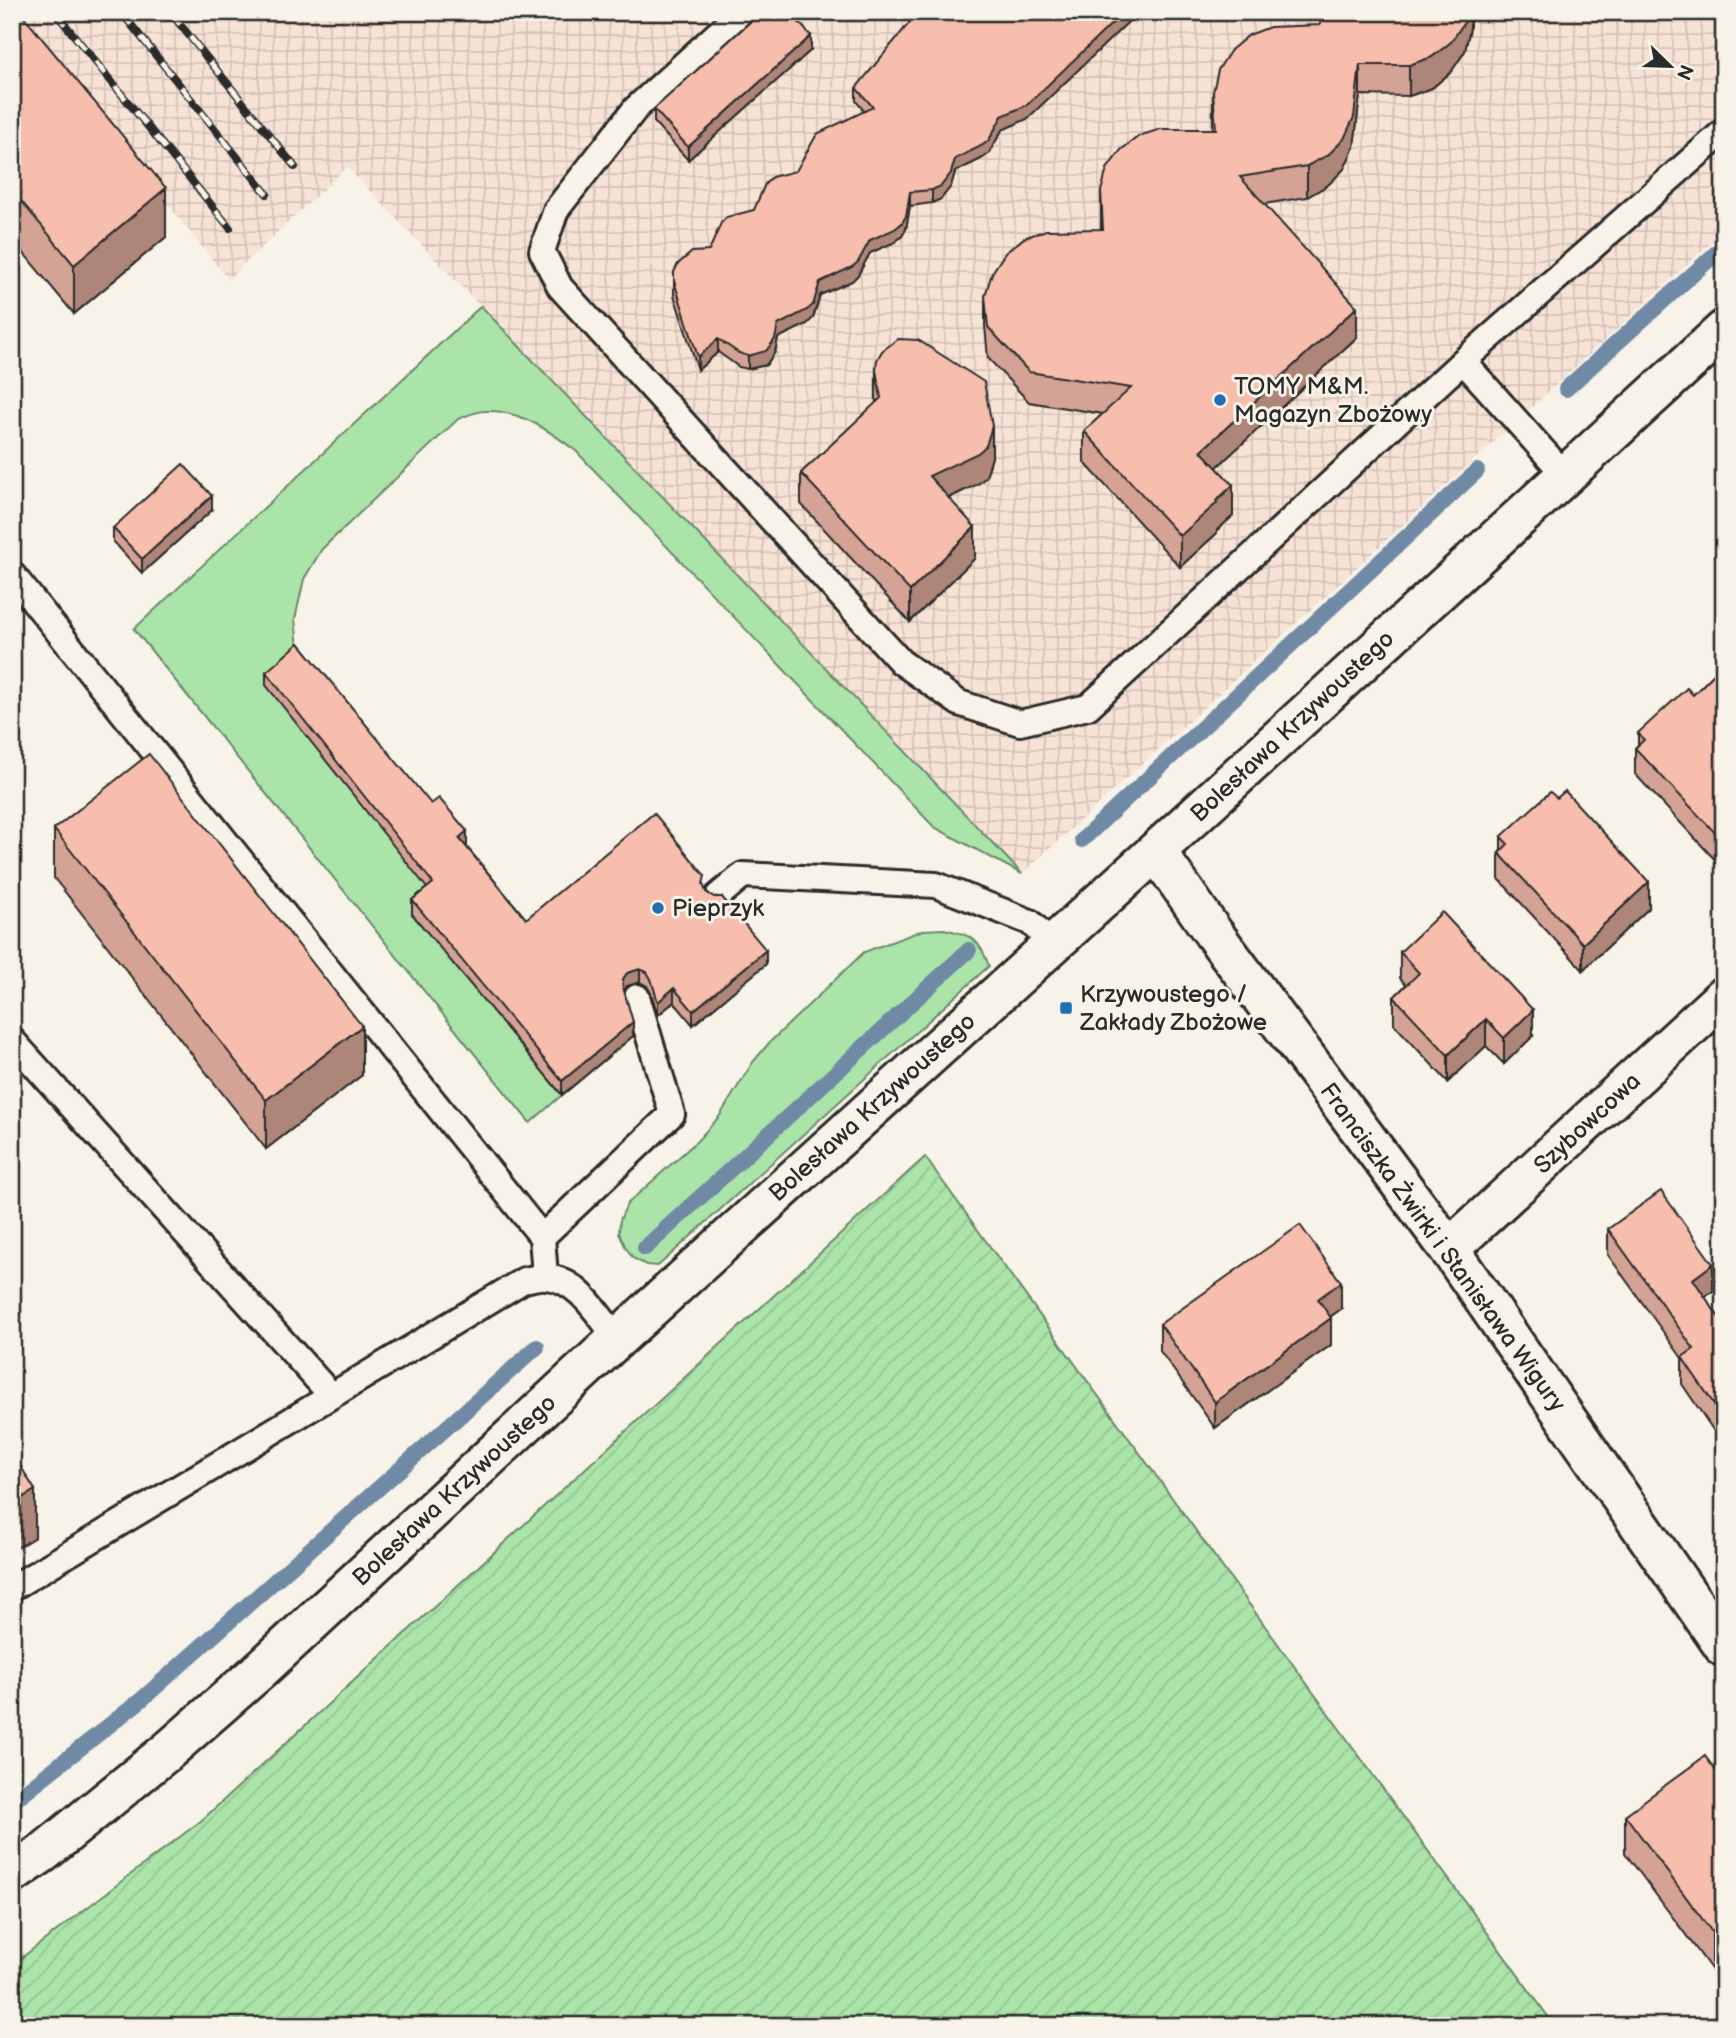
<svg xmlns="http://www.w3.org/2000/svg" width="1736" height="2038" viewBox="0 0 1736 2038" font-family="'Balsamiq Sans',sans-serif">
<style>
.industrial{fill:url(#industrial-grid)}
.grass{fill:#aae4a9;stroke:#6a886a;stroke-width:2}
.garden{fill:url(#garden-furrows);stroke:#6a886a;stroke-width:2}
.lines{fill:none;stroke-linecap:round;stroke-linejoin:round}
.stream{stroke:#708aa6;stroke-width:16}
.lane-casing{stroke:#2b2b2b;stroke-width:30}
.street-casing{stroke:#2b2b2b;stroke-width:44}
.secondary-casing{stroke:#2b2b2b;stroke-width:44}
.lane{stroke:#f7f3e8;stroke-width:24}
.street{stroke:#f7f3e8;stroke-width:38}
.secondary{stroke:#f7f3e8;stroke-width:38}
.rail-casing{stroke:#2b2b2b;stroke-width:8}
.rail{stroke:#f7f3e8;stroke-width:5;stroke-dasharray:16;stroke-linecap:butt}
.wall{fill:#d4a395;stroke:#2b2b2b;stroke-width:2}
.shaded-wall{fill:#ad8579;stroke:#2b2b2b;stroke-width:2}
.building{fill:#f7bead;stroke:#2b2b2b;stroke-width:2}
.poi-dot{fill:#1f6fb2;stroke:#f7f3e8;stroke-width:2.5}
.labels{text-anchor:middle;stroke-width:6;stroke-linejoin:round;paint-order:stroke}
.poi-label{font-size:24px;fill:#2b2b2b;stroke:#f7f3e8;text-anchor:start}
.street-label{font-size:24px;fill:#2b2b2b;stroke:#f7f3e8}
</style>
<defs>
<pattern id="industrial-grid" width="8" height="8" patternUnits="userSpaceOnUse" patternTransform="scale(1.75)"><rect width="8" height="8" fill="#f7e3d6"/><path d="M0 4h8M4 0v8" fill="none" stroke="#d4c3b8"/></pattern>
<pattern id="garden-furrows" width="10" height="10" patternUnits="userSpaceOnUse" patternTransform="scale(1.75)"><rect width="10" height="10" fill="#aae4a9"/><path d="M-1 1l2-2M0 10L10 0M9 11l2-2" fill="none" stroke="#92c492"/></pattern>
</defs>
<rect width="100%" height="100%" fill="#f7f3e8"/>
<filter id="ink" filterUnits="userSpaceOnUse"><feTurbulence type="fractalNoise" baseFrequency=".0143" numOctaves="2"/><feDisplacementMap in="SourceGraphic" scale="14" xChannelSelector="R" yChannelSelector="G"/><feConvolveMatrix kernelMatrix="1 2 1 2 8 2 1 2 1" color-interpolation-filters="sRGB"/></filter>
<g filter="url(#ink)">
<!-- industrial -->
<polygon class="industrial" points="12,12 1724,12 1724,231 1022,874 347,167 228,279"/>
<!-- grass -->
<g class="grass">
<path d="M 481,306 L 1022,874 L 934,827 L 576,451 C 550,431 519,409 485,411 C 476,411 466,416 458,419 L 322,549 L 304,579 L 295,619 L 299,656 L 266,685 L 435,895 L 412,914 L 562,1095 L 530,1123 L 134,629 Z"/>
<path d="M 944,929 C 972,935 979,938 989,966 L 658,1266 L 646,1265 L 633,1258 L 625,1246 L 619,1233 L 620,1220 L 627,1204 L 697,1141 L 719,1117 L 753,1062 L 769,1043 L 864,952 L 923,930 Z"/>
</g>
<!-- garden -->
<polygon class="garden" points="925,1157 1555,2026 12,2026 12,1965 202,1820"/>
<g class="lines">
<!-- stream -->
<g class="stream">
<polyline points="1566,389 1724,246"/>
<polyline points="1082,840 1477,471"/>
<polyline points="645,1248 969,950"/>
<polyline points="12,1802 140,1701 537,1347"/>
</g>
<defs>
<g id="lane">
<polyline points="741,12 636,108 556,210 542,251 560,287 901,662 959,703 1020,723 1088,707 1463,361 1724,131"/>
<polyline points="1463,361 1565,475"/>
<polyline points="12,574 542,1237 545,1276"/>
<polyline points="718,896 743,875 936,885 1030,922 1052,944"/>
<polyline points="12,1040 331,1395"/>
<polyline points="542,1237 672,1114 637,997"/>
<path d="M 12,1588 L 524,1280 C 531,1279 539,1276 546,1277 C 578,1279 599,1316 617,1339"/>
</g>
<g id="street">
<polyline points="1156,851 1214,934 1449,1249 1724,1647"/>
<polyline points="1449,1249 1724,996"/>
</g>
<polyline id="secondary" points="12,1874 44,1852 169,1750 258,1672 617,1339 1156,851 1724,330"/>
</defs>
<!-- lane casing -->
<use href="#lane" class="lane-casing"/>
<!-- street casing -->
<use href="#street" class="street-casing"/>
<!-- secondary casing -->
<use href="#secondary" class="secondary-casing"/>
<!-- lane -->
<use href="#lane" class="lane"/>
<!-- street -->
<use href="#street" class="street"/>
<!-- secondary -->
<use href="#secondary" class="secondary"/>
<defs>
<g id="rail">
<polyline points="55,12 230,228"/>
<polyline points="121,12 267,194"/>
<polyline points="170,12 295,167"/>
</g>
</defs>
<!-- rail casing -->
<use href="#rail" class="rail-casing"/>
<!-- rail -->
<use href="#rail" class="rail"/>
</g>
<!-- wall -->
<g class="wall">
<polygon points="12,12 166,237 74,314 12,239"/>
<polygon points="1470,12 1470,28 1465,51 1451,72 1432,88 1409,96 1360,95 1354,147 1344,169 1328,185 1307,197 1264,204 1357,337 1216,468 1233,516 1217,530 1217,533 1180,567 1084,462 1084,431 1103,414 1029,402 988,358 985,326 985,296 1101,229 1101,191 1213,129 1213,92 1320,25"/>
<polygon points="1136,18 1129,21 1027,119 1002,130 989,153 983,158 955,172 951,186 941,199 932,203 910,206 906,229 902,236 895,242 870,253 858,275 852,281 820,295 813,318 807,324 778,338 775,352 766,365 748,369 739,367 718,352 698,370 674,295 674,272 709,251 796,171 864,111 856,101 856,88"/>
<polygon points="811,50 688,160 654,122 654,109"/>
<polygon points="876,370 992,457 986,477 978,484 949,498 975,558 910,622 801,504 801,473 876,403"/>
<polygon points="212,510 142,573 113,541 113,528"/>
<polygon points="1724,664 1724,861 1720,865 1635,774 1635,748 1638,745 1638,733 1693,695"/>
<polygon points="266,672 431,804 467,845 466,846 526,919 705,889 766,964 693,1025 674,1002 658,1015 651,993 647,986 640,982 627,986 624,991 633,1036 562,1095 412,914 412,900 427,888 266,685"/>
<polygon points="54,829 362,1075 266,1149 54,878"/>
<polygon points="1501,837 1649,908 1583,970 1499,879 1499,853 1501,850"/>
<polygon points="1400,952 1533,1036 1504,1064 1486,1046 1448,1082 1394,1024 1394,997 1406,985 1400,978"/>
<polygon points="1608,1229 1713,1291 1705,1297 1724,1325 1724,1446 1682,1384 1682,1358 1608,1255"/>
<polygon points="1341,1309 1330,1317 1331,1345 1215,1428 1160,1351 1160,1324"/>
<polygon points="1724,1782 1724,1961 1712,1970 1625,1853 1625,1815"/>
</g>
<!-- shaded-wall -->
<g class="shaded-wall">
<polygon points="1124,12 1141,12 1136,18 1129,21 1027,119 1002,130 989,153 983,158 955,172 951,186 941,199 932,203 932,190 955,159 1002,116"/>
<polygon points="1467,12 1470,12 1470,28 1465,51 1451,72 1432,88 1409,96 1409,65"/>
<polygon points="811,36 811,50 688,160 688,147"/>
<polygon points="1360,65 1360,95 1354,147 1344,169 1328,185 1307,197 1307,166"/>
<polygon points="166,188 166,237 74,314 74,265"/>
<polygon points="910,192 910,206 906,229 902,236 895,242 870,253 858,275 852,281 820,295 813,318 807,324 778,338 775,352 766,365 748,369 748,356 820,282 870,240"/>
<polygon points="1357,307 1357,337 1201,482 1201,451"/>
<polygon points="718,339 718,352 698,370 698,357"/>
<polygon points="992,426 992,457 986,477 978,484 929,507 929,476"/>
<polygon points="1233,485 1233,516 1217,530 1217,533 1180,567 1180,536"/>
<polygon points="212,496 212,510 142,573 142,559"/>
<polygon points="975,527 975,558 910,622 910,591"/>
<polygon points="12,591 13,591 12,629"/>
<polygon points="467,831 467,845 459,852 459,838"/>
<polygon points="1724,835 1724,861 1720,865 1720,838"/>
<polygon points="1649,882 1649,908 1583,970 1583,944"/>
<polygon points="766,950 766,964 693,1025 693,1011"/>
<polygon points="640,969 640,982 627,986 623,993 623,979 627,973"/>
<polygon points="674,988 674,1002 658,1015 658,1002"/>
<polygon points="1533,1010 1533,1036 1504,1064 1504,1038"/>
<polygon points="1486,1019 1486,1046 1448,1082 1448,1055"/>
<polygon points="633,1022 633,1036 562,1095 562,1081"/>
<polygon points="362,1026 362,1075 266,1149 266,1100"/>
<polygon points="1713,1264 1713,1291 1693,1305 1693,1279"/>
<polygon points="1341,1282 1341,1309 1318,1325 1318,1299"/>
<polygon points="1331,1318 1331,1345 1215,1428 1215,1402"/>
<polygon points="35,1490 35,1537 12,1551 12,1504"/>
<polygon points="1724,1923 1724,1961 1712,1970 1712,1932"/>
</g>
<!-- building -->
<g class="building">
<polygon points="12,12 20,12 166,188 74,265 12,190"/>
<polygon points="761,12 790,12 811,36 688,147 654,109"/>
<polygon points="918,12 1124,12 1027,105 1002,116 989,140 983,145 955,159 951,173 941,186 932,190 910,192 906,216 902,223 895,229 870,240 858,262 852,267 820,282 813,305 807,310 778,325 775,339 766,351 748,356 739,353 718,339 698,357 674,281 674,272 678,264 692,252 709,251 721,223 727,217 754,210 765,184 772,177 796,171 817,134 873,107 856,88"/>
<polygon points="1322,12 1467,12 1465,21 1451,42 1432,57 1409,65 1360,65 1354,117 1344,139 1328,155 1307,166 1240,177 1357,307 1201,451 1233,485 1216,501 1217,503 1180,536 1084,431 1131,388 1029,372 988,327 985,296 992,273 1005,253 1024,238 1046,230 1103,229 1101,191 1107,169 1121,150 1139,136 1161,129 1216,129 1213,92 1218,70 1231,50 1249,35 1270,27 1320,25"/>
<polygon points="898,339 918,340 984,382 992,426 986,446 978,453 929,476 975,527 910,591 801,473 881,398 876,370 877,360 882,351"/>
<polygon points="183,464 212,496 142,559 113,528"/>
<polygon points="299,643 431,804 439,798 467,831 459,838 526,919 654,813 705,876 703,884 706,892 714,897 722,897 766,950 693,1011 674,988 658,1002 651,979 647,972 640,969 627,973 623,979 623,987 633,1022 562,1081 412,900 433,883 266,672"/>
<polygon points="1724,664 1724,835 1720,838 1635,748 1644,740 1638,733 1687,688 1693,695"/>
<polygon points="149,754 362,1026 266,1100 54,829"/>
<polygon points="1565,791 1649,882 1583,944 1499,853 1508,844 1501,837 1550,792 1557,798"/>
<polygon points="1442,912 1533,1010 1504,1038 1486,1019 1448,1055 1394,997 1419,973 1400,952"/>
<polygon points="1661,1191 1713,1264 1693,1279 1724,1325 1724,1419 1682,1357 1694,1349 1608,1229"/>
<polygon points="1300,1225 1341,1282 1318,1299 1331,1318 1215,1402 1160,1324"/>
<polygon points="12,1452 35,1490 12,1504"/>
<polygon points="1705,1756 1724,1782 1724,1923 1712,1932 1625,1815"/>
</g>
</g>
<!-- markers -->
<g class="poi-dot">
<circle cx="1220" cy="400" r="7"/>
<circle cx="658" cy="908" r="7"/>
<rect x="1059" y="1001" width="14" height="14" rx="3.5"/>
</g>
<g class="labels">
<!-- poi labels -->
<g class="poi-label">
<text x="1234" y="394">TOMY M&amp;M.<tspan x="1234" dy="28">Magazyn Zbożowy</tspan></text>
<text x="672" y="916">Pieprzyk</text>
<text x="1080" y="1002">Krzywoustego /<tspan x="1080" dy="28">Zakłady Zbożowe</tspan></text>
</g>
<!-- street labels -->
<g class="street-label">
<text transform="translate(1292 726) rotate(-43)" y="8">Bolesława Krzywoustego</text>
<text transform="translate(872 1107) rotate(-42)" y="8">Bolesława Krzywoustego</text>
<text transform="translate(1587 1123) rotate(-43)" y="8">Szybowcowa</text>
<text transform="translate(1443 1247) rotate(54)" y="8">Franciszka Żwirki i Stanisława Wigury</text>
<text transform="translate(454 1490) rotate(-43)" y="8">Bolesława Krzywoustego</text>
</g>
</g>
<!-- margin -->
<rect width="1736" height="2038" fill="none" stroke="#f7f3e8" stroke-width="42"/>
<rect x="21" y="21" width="1694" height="1996" fill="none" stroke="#2b2b2b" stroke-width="2.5" filter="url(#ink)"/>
<!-- north arrow -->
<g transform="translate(1670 66) rotate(113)" stroke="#f7f3e8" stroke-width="5" paint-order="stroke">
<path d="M0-5L12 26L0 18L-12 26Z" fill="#2b2b2b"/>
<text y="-10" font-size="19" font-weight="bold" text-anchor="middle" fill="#2b2b2b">N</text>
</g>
</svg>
